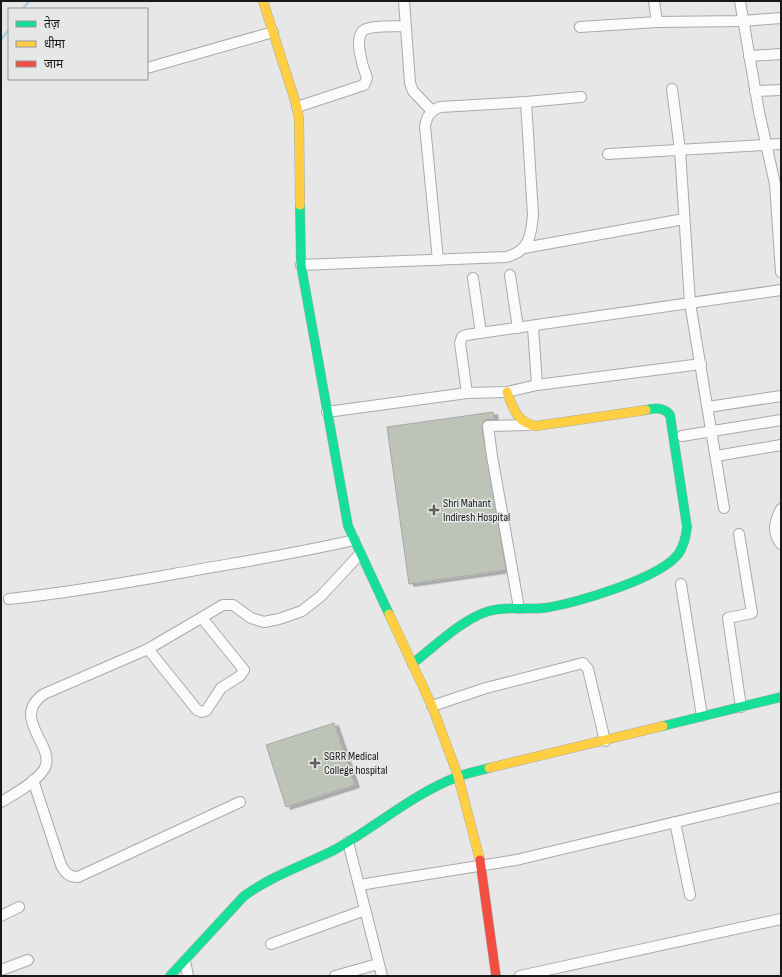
<svg xmlns="http://www.w3.org/2000/svg" width="782" height="977" viewBox="0 0 782 977" font-family="'Sofia Sans Condensed','Noto Sans Devanagari',sans-serif">
<style>
.lines{fill:none;stroke-linecap:round;stroke-linejoin:round}
.stream{stroke:#a8d1e6;stroke-width:2.5}
.building{fill:#bec3b8;stroke:#a7a8a7;filter:url(#shadow)}
.street-casing{stroke:#a9aaa9;stroke-width:12}
.fast-casing{stroke:#a9aaa9;stroke-width:10}
.slow-casing{stroke:#a9aaa9;stroke-width:10}
.jam-casing{stroke:#a9aaa9;stroke-width:10}
.street{stroke:#fbfbfb;stroke-width:10}
.fast{stroke:#16e098;stroke-width:9}
.slow{stroke:#ffcf43;stroke-width:9}
.jam{stroke:#f24e42;stroke-width:9}
.poi-dot{fill:#5f605f;stroke:#e5e8e6;stroke-width:1.5}
.labels{text-anchor:middle;stroke-width:3;stroke-linejoin:round;paint-order:stroke}
.poi-label{font-size:12px;fill:#171817;stroke:#e5e8e6;text-anchor:start}
</style>
<defs>
<filter id="shadow"><feDropShadow dx="4.5" dy="2.5" stdDeviation="0" flood-color="#0004"/></filter>
</defs>
<rect width="100%" height="100%" fill="#e6e7e6"/>
<g class="lines">
<!-- stream -->
<g class="stream">
<polyline points="23,9 29,1"/>
<polyline points="1,40 9,29"/>
</g>
</g>
<!-- building -->
<g class="building">
<polygon points="493,412 494,419 485,420 482,427 506,570 409,584 387,427"/>
<polygon points="334,723 355,785 286,807 266,745"/>
</g>
<g class="lines">
<defs>
<g id="street">
<polyline points="404,1 410,83 413,91 432,111"/>
<polyline points="654,1 657,22"/>
<polyline points="740,1 759,112 775,184 781,272"/>
<polyline points="580,27 657,22 743,21 781,18"/>
<polyline points="749,56 781,54"/>
<polyline points="147,68 273,32"/>
<polyline points="672,89 680,150 690,303 724,508"/>
<polyline points="755,91 781,90"/>
<path d="M 297,107 L 364,85 L 367,78 C 363,68 353,37 364,30 C 372,25 395,27 405,26"/>
<polyline points="608,154 781,144"/>
<polyline points="524,248 684,219"/>
<path d="M 438,260 L 425,126 C 427,116 430,111 440,107 L 526,102 L 581,97"/>
<path d="M 301,265 L 506,257 C 529,251 531,237 533,215 L 526,102"/>
<polyline points="510,275 518,328"/>
<polyline points="473,278 481,333"/>
<polyline points="533,327 537,385"/>
<polyline points="467,393 460,343 462,337 466,335 781,290"/>
<polyline points="708,407 781,396"/>
<polyline points="327,412 467,393 507,392 537,385 701,364"/>
<polyline points="682,436 781,420"/>
<polyline points="716,456 781,445"/>
<path d="M 781,509 C 774,522 772,533 781,544"/>
<polyline points="739,534 752,613 728,618 741,707"/>
<polyline points="681,584 702,716"/>
<path d="M 9,599 C 65,593 119,584 174,574 C 234,563 295,554 354,540"/>
<polyline points="519,608 492,456 488,426 528,425"/>
<polyline points="148,649 197,710 202,712 206,711 221,688 240,676 244,670 202,618"/>
<polyline points="432,706 486,688 583,663 588,669 605,741"/>
<path d="M 33,780 L 61,865 C 65,873 69,877 78,877 L 240,802"/>
<path d="M 1,802 C 13,795 42,779 46,765 C 52,743 11,717 44,694 L 148,649 L 223,605 L 233,605 L 251,618 L 264,622 L 279,619 L 302,611 L 321,596 L 360,554"/>
<polyline points="675,822 690,895"/>
<polyline points="348,842 382,976"/>
<polyline points="359,885 516,860 781,797"/>
<polyline points="1,916 19,907"/>
<polyline points="271,944 365,910"/>
<polyline points="185,961 188,976"/>
<polyline points="1,970 28,960"/>
<polyline points="335,976 378,964"/>
<polyline points="520,976 781,919"/>
</g>
<g id="fast">
<polyline points="300,205 301,265 348,526 389,614"/>
<path d="M 412,664 C 434,647 462,619 489,611 C 507,606 526,610 544,608 C 574,604 662,578 679,553 C 684,545 686,536 687,527 L 670,415 C 664,407 655,408 646,410"/>
<polyline points="663,726 781,697"/>
<path d="M 170,976 L 244,896 C 273,875 305,865 336,849 C 377,826 413,794 457,777 C 467,773 478,771 489,768"/>
</g>
<g id="slow">
<polyline points="263,1 297,107 299,119 300,205"/>
<path d="M 507,392 C 513,408 517,423 536,426 L 646,410"/>
<polyline points="389,614 432,706 458,776 480,860"/>
<polyline points="489,768 663,726"/>
</g>
<polyline id="jam" points="480,860 496,976"/>
</defs>
<!-- street casing -->
<use href="#street" class="street-casing"/>
<!-- fast casing -->
<use href="#fast" class="fast-casing"/>
<!-- slow casing -->
<use href="#slow" class="slow-casing"/>
<!-- jam casing -->
<use href="#jam" class="jam-casing"/>
<!-- street -->
<use href="#street" class="street"/>
<!-- fast -->
<use href="#fast" class="fast"/>
<!-- slow -->
<use href="#slow" class="slow"/>
<!-- jam -->
<use href="#jam" class="jam"/>
</g>
<!-- markers -->
<g class="poi-dot">
<path d="M432 504h4v4h4v4h-4v4h-4v-4h-4v-4h4z"/>
<path d="M313 757h4v4h4v4h-4v4h-4v-4h-4v-4h4z"/>
</g>
<g class="labels">
<!-- poi labels -->
<g class="poi-label">
<text x="443" y="507">Shri Mahant<tspan x="443" dy="14">Indiresh Hospital</tspan></text>
<text x="324" y="760">SGRR Medical<tspan x="324" dy="14">College hospital</tspan></text>
</g>
</g>
<!-- border -->
<rect width="782" height="977" fill="none" stroke="#171817" stroke-width="4"/>
<!-- legend -->
<rect x="8" y="8" width="140" height="72" fill="#e5e8e6" stroke="#939593"/>
<rect x="16" y="21" width="20" height="6" fill="#16e098" stroke="#939593"/>
<text x="44" y="28" font-size="12" fill="#171817">तेज़</text>
<rect x="16" y="41" width="20" height="6" fill="#ffcf43" stroke="#939593"/>
<text x="44" y="48" font-size="12" fill="#171817">धीमा</text>
<rect x="16" y="61" width="20" height="6" fill="#f24e42" stroke="#939593"/>
<text x="44" y="68" font-size="12" fill="#171817">जाम</text>
</svg>
